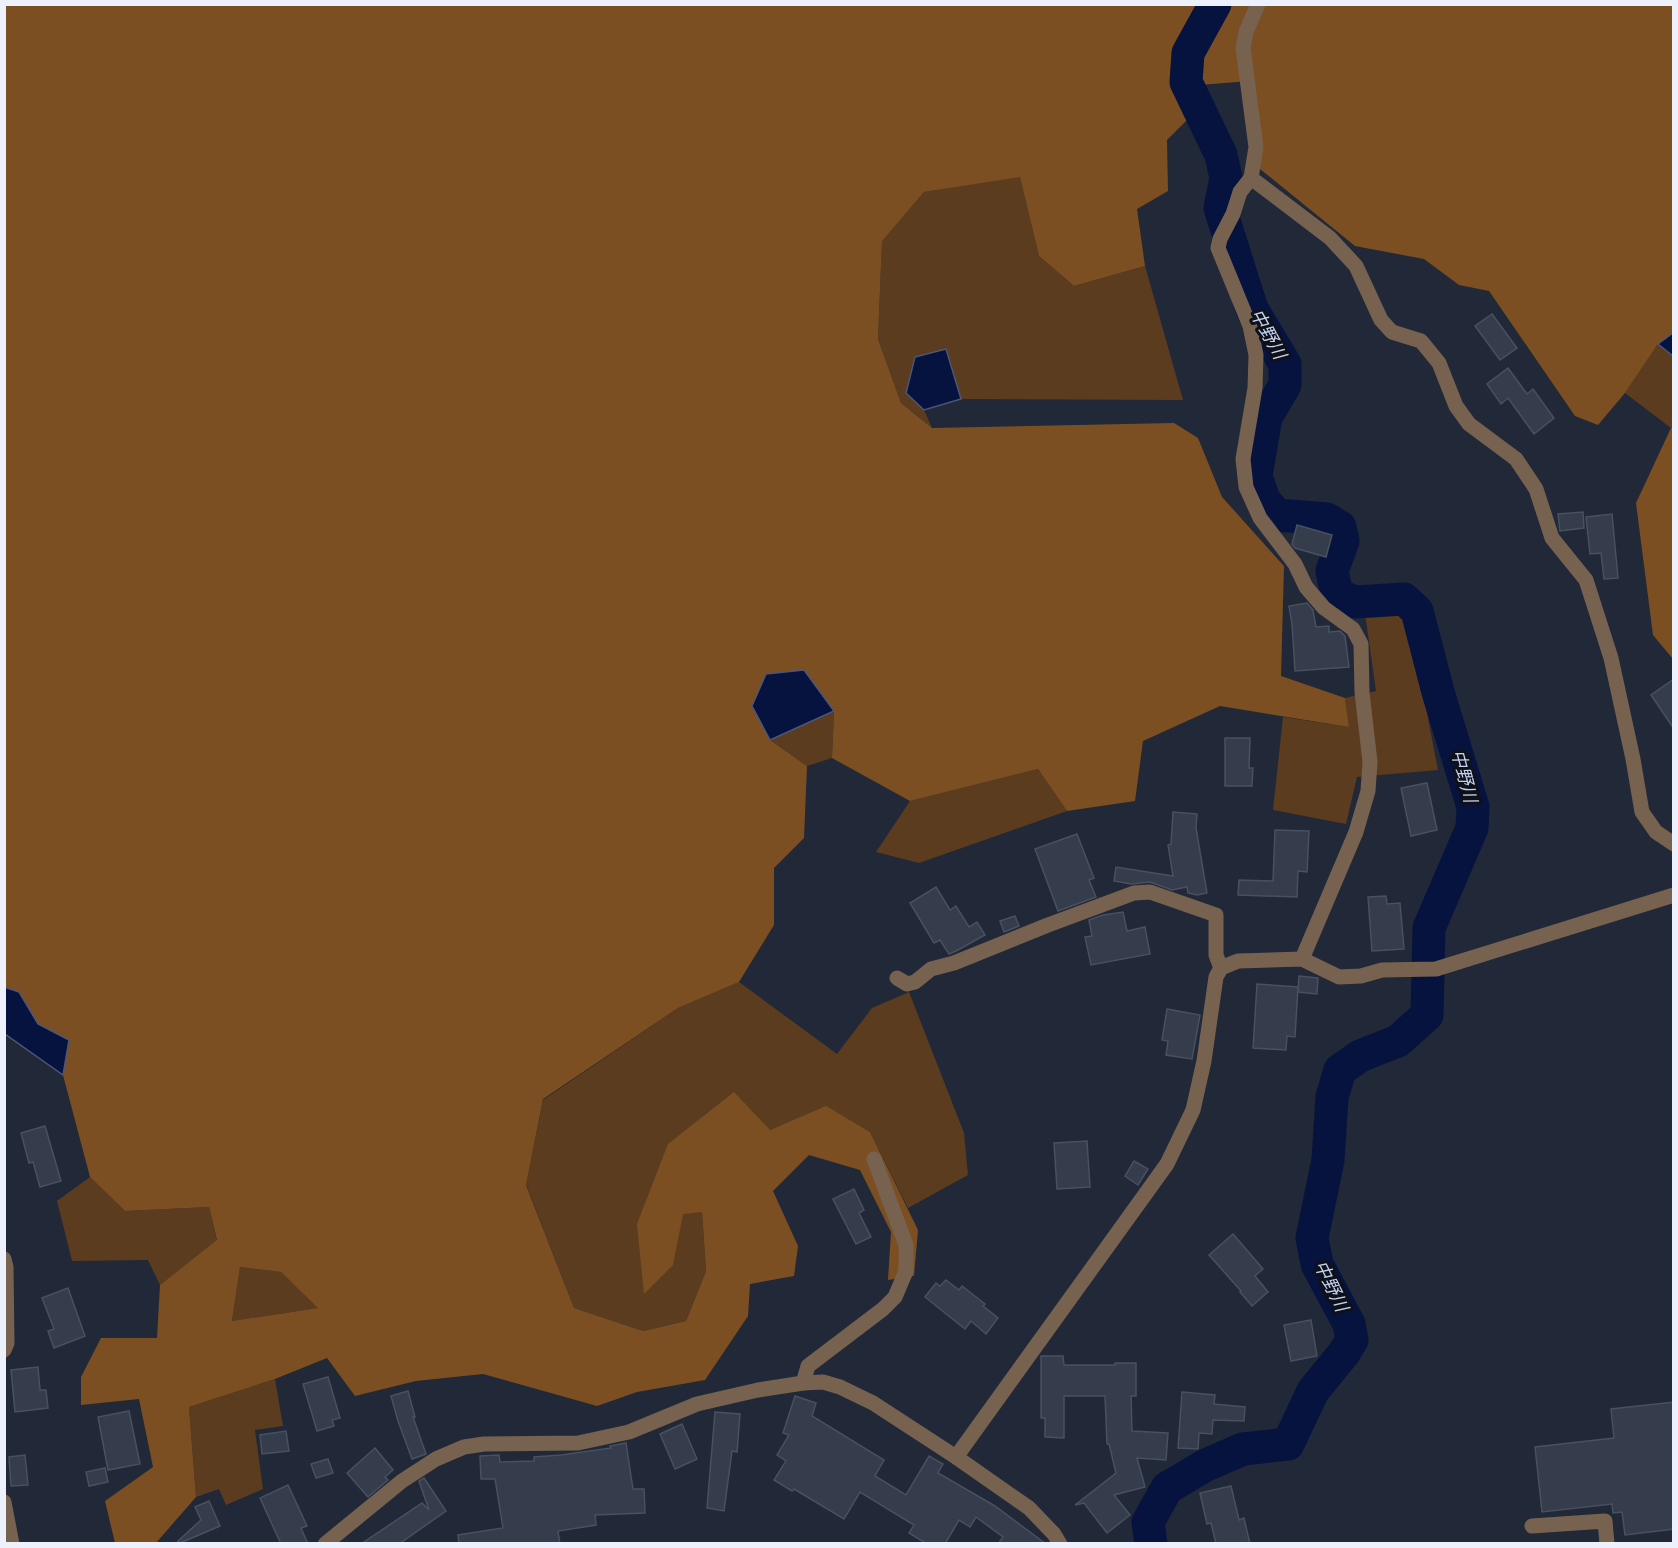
<svg xmlns="http://www.w3.org/2000/svg" width="1678" height="1548" viewBox="0 0 1678 1548" font-family="'Source Sans 3','Noto Sans JP',sans-serif">
<style>
.green{fill:#5c3c1e}
.forest{fill:#7c4f22;fill-rule:evenodd}
.water{fill:#07133f;stroke:#4c5678;stroke-width:1.5}
.lines{fill:none;stroke-linecap:round;stroke-linejoin:round}
.river{stroke:#07133f;stroke-width:33}
.building{fill:#353c4c;stroke:#485061;stroke-width:1.5}
.minor{stroke:#776250;stroke-width:15}
.labels{text-anchor:middle;stroke-width:6;stroke-linejoin:round;paint-order:stroke}
.water-label{font-size:18px;font-style:italic;fill:#c4d1f1;stroke:#0e1117}
</style>
<rect width="100%" height="100%" fill="#212837"/>
<!-- green -->
<g class="green">
<polygon points="1020,176 1039,256 1074,286 1145,266 1183,400 961,399 946,349 906,392 924,410 932,428 901,403 878,339 882,240 924,192"/>
<polygon points="1658,344 1673,356 1673,426 1671,428 1625,393"/>
<polygon points="1364,606 1407,610 1438,770 1357,777 1346,824 1273,810 1283,717 1349,727 1345,698 1376,691"/>
<polygon points="834,711 832,758 807,766 770,740"/>
<polygon points="1038,769 1067,811 919,863 876,852 910,801"/>
<polygon points="739,982 837,1054 872,1008 909,992 964,1133 968,1175 908,1208 870,1132 826,1107 770,1130 702,1212 706,1271 686,1321 643,1331 574,1308 526,1184 543,1100 678,1008"/>
<polygon points="90,1177 125,1211 209,1207 217,1241 160,1285 148,1260 72,1261 57,1201"/>
<polygon points="240,1267 281,1272 319,1308 232,1321"/>
<polygon points="275,1379 283,1426 255,1430 263,1489 226,1505 219,1489 196,1497 189,1407"/>
</g>
<!-- forest -->
<g class="forest">
<path d="M 4,5 L 1673,5 L 1673,333 L 1658,344 L 1625,393 L 1598,425 L 1575,416 L 1489,291 L 1459,285 L 1424,259 L 1355,246 L 1260,169 L 1250,81 L 1199,85 L 1187,120 L 1167,140 L 1168,191 L 1137,209 L 1145,266 L 1074,286 L 1039,256 L 1020,177 L 924,192 L 882,241 L 878,339 L 901,403 L 932,428 L 1174,423 L 1198,438 L 1222,497 L 1284,566 L 1281,676 L 1345,698 L 1349,727 L 1220,706 L 1143,741 L 1135,801 L 1067,811 L 1038,769 L 910,801 L 832,758 L 834,711 L 752,706 L 770,740 L 807,766 L 804,838 L 774,868 L 774,925 L 739,982 L 678,1008 L 543,1099 L 526,1185 L 574,1308 L 643,1331 L 686,1321 L 706,1271 L 702,1212 L 683,1214 L 673,1265 L 644,1294 L 637,1224 L 668,1144 L 734,1092 L 770,1130 L 826,1106 L 870,1132 L 918,1230 L 914,1276 L 888,1280 L 891,1232 L 860,1170 L 809,1155 L 773,1191 L 798,1246 L 794,1276 L 750,1284 L 748,1316 L 705,1380 L 637,1392 L 597,1406 L 483,1374 L 416,1381 L 355,1396 L 327,1358 L 275,1379 L 189,1407 L 196,1497 L 156,1543 L 115,1543 L 105,1501 L 153,1467 L 139,1399 L 81,1405 L 81,1377 L 101,1338 L 157,1338 L 160,1285 L 217,1240 L 209,1207 L 125,1211 L 90,1177 L 63,1075 L 69,1040 L 38,1024 L 19,992 L 5,987 ZM 240,1267 L 281,1272 L 318,1308 L 232,1321 Z"/>
<polygon points="1673,426 1673,659 1653,635 1636,503 1671,428"/>
</g>
<!-- water -->
<g class="water">
<polygon points="1673,333 1673,356 1658,344"/>
<polygon points="946,349 961,399 924,410 906,393 915,357"/>
<polygon points="804,670 834,711 770,740 752,706 766,674"/>
<polygon points="4,987 19,992 38,1024 69,1040 63,1075 5,1034"/>
</g>
<g class="lines">
<!-- river -->
<polyline class="river" points="1151,1544 1148,1522 1167,1488 1206,1465 1243,1449 1288,1444 1313,1391 1344,1353 1352,1340 1349,1324 1317,1264 1312,1238 1328,1160 1332,1097 1340,1070 1360,1056 1398,1041 1427,1015 1429,928 1472,828 1473,807 1438,692 1417,611 1404,599 1355,602 1337,595 1332,571 1343,541 1340,527 1327,519 1277,515 1264,500 1256,476 1266,417 1285,385 1285,364 1252,309 1220,208 1226,178 1221,155 1186,82 1188,53 1215,4"/>
</g>
<!-- building -->
<g class="building">
<polygon points="1492,314 1517,348 1500,360 1475,326"/>
<polygon points="1508,368 1527,394 1533,389 1554,418 1534,434 1508,398 1501,404 1487,384"/>
<polygon points="1583,512 1584,528 1560,531 1558,514"/>
<polygon points="1612,514 1618,578 1604,579 1601,553 1590,554 1586,517"/>
<polygon points="1297,525 1332,535 1326,557 1295,548 1292,544"/>
<polygon points="1307,603 1313,610 1316,627 1329,626 1329,632 1340,631 1345,636 1349,667 1295,671 1292,624 1289,606"/>
<polygon points="1674,679 1674,729 1651,695"/>
<polygon points="1225,738 1250,738 1249,768 1253,768 1252,786 1225,786"/>
<polygon points="1427,783 1437,830 1411,836 1401,788"/>
<polygon points="1173,812 1197,814 1196,828 1207,893 1197,895 1188,893 1187,887 1172,890 1150,882 1131,884 1114,881 1116,867 1173,876 1168,845 1171,844"/>
<polygon points="1275,830 1309,831 1307,872 1298,871 1297,897 1238,895 1239,880 1273,881"/>
<polygon points="1077,834 1094,878 1089,880 1096,897 1058,911 1035,849"/>
<polygon points="936,887 950,910 956,906 969,927 977,922 985,935 956,951 949,954 940,940 934,943 910,903"/>
<polygon points="1386,896 1387,904 1400,903 1404,949 1372,951 1368,897"/>
<polygon points="1123,912 1127,931 1145,927 1150,954 1091,965 1085,937 1092,936 1089,920 1103,915"/>
<polygon points="1015,916 1019,926 1004,932 1000,921"/>
<polygon points="1299,976 1318,978 1317,994 1298,992"/>
<polygon points="1257,984 1298,987 1295,1037 1287,1036 1286,1050 1253,1048"/>
<polygon points="1167,1009 1200,1015 1192,1059 1166,1055 1168,1041 1162,1040"/>
<polygon points="45,1126 61,1181 40,1187 33,1162 29,1163 21,1133"/>
<polygon points="1087,1141 1090,1187 1057,1189 1054,1143"/>
<polygon points="1134,1161 1148,1169 1138,1185 1125,1176"/>
<polygon points="854,1189 864,1210 859,1213 871,1237 856,1244 833,1199"/>
<polygon points="1233,1234 1263,1269 1255,1276 1268,1292 1252,1306 1240,1292 1241,1291 1209,1255"/>
<polygon points="946,1280 959,1290 962,1286 985,1304 983,1306 998,1318 986,1334 971,1321 965,1329 925,1297 936,1283 940,1286"/>
<polygon points="68,1288 85,1336 54,1348 48,1331 54,1329 42,1298"/>
<polygon points="1311,1320 1317,1356 1291,1361 1284,1325"/>
<polygon points="1041,1356 1063,1356 1064,1365 1115,1365 1115,1363 1136,1363 1136,1396 1131,1396 1132,1431 1168,1433 1166,1460 1137,1458 1145,1487 1114,1495 1130,1515 1107,1533 1084,1503 1075,1505 1116,1473 1109,1444 1107,1444 1105,1396 1064,1396 1064,1438 1045,1437 1045,1418 1041,1418"/>
<polygon points="38,1367 40,1390 46,1390 48,1408 15,1412 11,1370"/>
<polygon points="328,1377 340,1418 332,1420 334,1426 317,1431 303,1384"/>
<polygon points="408,1391 415,1417 413,1417 426,1454 412,1459 398,1421 391,1396"/>
<polygon points="1182,1392 1215,1395 1214,1404 1245,1407 1244,1421 1213,1420 1212,1434 1199,1433 1198,1449 1178,1448"/>
<polygon points="795,1396 816,1403 812,1416 884,1460 875,1476 906,1495 929,1456 943,1464 938,1473 995,1506 1046,1544 998,1544 1003,1537 976,1517 970,1527 959,1520 945,1544 927,1544 909,1533 914,1525 860,1492 844,1519 794,1489 792,1491 774,1480 786,1461 777,1455 789,1435 783,1433"/>
<polygon points="1674,1402 1674,1529 1625,1535 1622,1512 1613,1513 1612,1504 1542,1512 1535,1447 1614,1438 1611,1409"/>
<polygon points="129,1411 140,1464 108,1470 98,1417"/>
<polygon points="715,1412 740,1414 737,1452 732,1451 724,1511 707,1508"/>
<polygon points="682,1424 697,1459 675,1469 660,1434"/>
<polygon points="286,1431 289,1451 262,1454 260,1435"/>
<polygon points="626,1443 633,1489 644,1489 645,1513 595,1515 596,1525 558,1531 560,1544 459,1544 458,1535 503,1528 495,1479 481,1479 480,1456 499,1455 500,1462 534,1461 534,1457 561,1455 611,1448 610,1446"/>
<polygon points="375,1448 393,1470 385,1477 388,1480 368,1497 347,1473"/>
<polygon points="25,1455 28,1485 11,1486 9,1457"/>
<polygon points="328,1459 333,1473 316,1478 311,1464"/>
<polygon points="105,1468 108,1482 89,1486 86,1472"/>
<polygon points="424,1478 446,1511 399,1544 361,1544 422,1503 429,1510 419,1481"/>
<polygon points="288,1485 307,1526 301,1528 308,1544 281,1544 260,1498"/>
<polygon points="1231,1486 1239,1520 1244,1518 1250,1544 1216,1544 1211,1523 1207,1524 1200,1493"/>
<polygon points="209,1501 220,1526 180,1543 178,1541 201,1520 195,1507"/>
</g>
<g class="lines">
<!-- minor -->
<g class="minor">
<polyline points="1258,4 1246,32 1243,48 1256,147 1251,178 1330,238 1356,266 1381,320 1392,332 1421,341 1439,363 1456,406 1469,424 1516,459 1536,489 1552,538 1586,580 1611,658 1633,759 1642,812 1656,832 1674,844"/>
<polyline points="1251,178 1240,192 1233,214 1220,239 1218,248 1250,326 1256,355 1255,388 1243,459 1246,487 1260,518 1295,564 1306,587 1324,608 1353,629 1361,644 1362,692 1370,762 1368,791 1356,832 1302,959"/>
<polyline points="897,978 907,984 915,982 931,969 954,963 1048,925 1134,893 1150,892 1216,915 1216,955 1221,968"/>
<polyline points="4,1259 6,1267 7,1343 4,1350"/>
<polyline points="803,1383 808,1366 883,1309 895,1297 906,1271 906,1245 874,1159"/>
<polyline points="956,1457 1167,1164 1193,1110 1204,1061 1216,977 1221,968 1238,961 1302,959 1339,977 1361,976 1382,970 1436,969 1674,895"/>
<polyline points="4,1502 12,1544"/>
<polyline points="1532,1526 1605,1521 1607,1544"/>
<polyline points="325,1544 402,1481 436,1459 464,1447 484,1444 578,1443 629,1432 697,1404 758,1390 803,1383 823,1382 840,1387 873,1403 956,1457 1029,1508 1054,1534 1060,1544"/>
</g>
</g>
<g class="labels">
<!-- water labels -->
<g class="water-label">
<text transform="translate(1268 334) rotate(61)" y="6">中野川</text>
<text transform="translate(1464 776) rotate(75)" y="6">中野川</text>
<text transform="translate(1331 1286) rotate(64)" y="6">中野川</text>
</g>
</g>
<!-- border -->
<rect width="1678" height="1548" fill="none" stroke="#edf1fc" stroke-width="12"/>
</svg>
